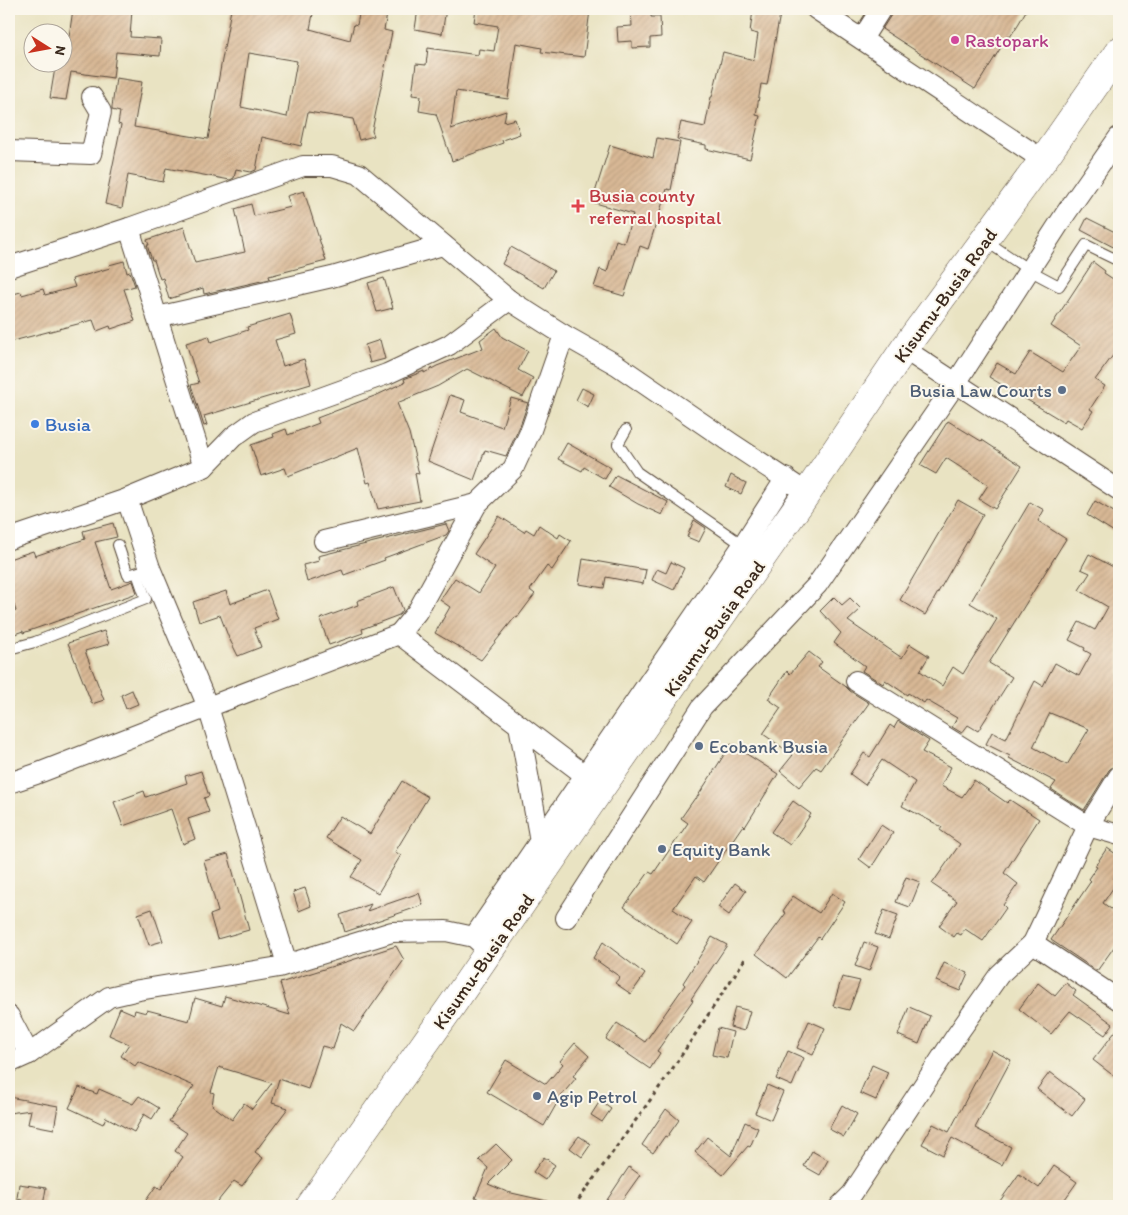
<svg xmlns="http://www.w3.org/2000/svg" width="1128" height="1215" viewBox="0 0 1128 1215" font-family="Itim,sans-serif">
<style>
.building{fill:url(#building-hatch);fill-rule:evenodd}
.lines{fill:none;stroke-linecap:round;stroke-linejoin:round}
.service-casing{stroke:#554637;stroke-width:12}
.minor-casing{stroke:#554637;stroke-width:22}
.trunk-casing{stroke:#554637;stroke-width:29}
.path{stroke:#554637;stroke-width:3;stroke-dasharray:4 4;stroke-linecap:butt}
.service{stroke:#fff;stroke-width:10}
.minor{stroke:#fff;stroke-width:20}
.trunk{stroke:#fff;stroke-width:28}
.hotel-dot{fill:#d1479c;stroke:#fbf7ec;stroke-width:2}
.health-dot{fill:#e0444e;stroke:#fbf7ec;stroke-width:2}
.service-dot{fill:#5c6f8a;stroke:#fbf7ec;stroke-width:2}
.shop-dot{fill:#3f7fe0;stroke:#fbf7ec;stroke-width:2}
.labels{text-anchor:middle;stroke-width:4;stroke-linejoin:round;paint-order:stroke}
.hotel-label{font-size:19px;fill:#b23c85;stroke:#fbf7ec;text-anchor:start}
.health-label{font-size:19px;fill:#be3a42;stroke:#fbf7ec;text-anchor:start}
.street-label{font-size:19px;fill:#3b2a1e;stroke:#fbf7ec}
.service-label{font-size:19px;fill:#4e5e75;stroke:#fbf7ec;text-anchor:start}
.shop-label{font-size:19px;fill:#366cbe;stroke:#fbf7ec;text-anchor:start}
</style>
<defs>
<pattern id="building-hatch" width="6" height="6" patternUnits="userSpaceOnUse" patternTransform="scale(1.25)"><rect width="6" height="6" fill="#d8b895"/><path d="M-1 1l2-2M0 6l6-6M5 7l2-2" fill="none" stroke="#ba9e80"/></pattern>
</defs>
<rect width="100%" height="100%" fill="#fbf7ec"/>
<filter id="ink" filterUnits="userSpaceOnUse"><feTurbulence type="fractalNoise" baseFrequency=".02" numOctaves="2"/><feDisplacementMap in="SourceGraphic" scale="10" xChannelSelector="R" yChannelSelector="G"/><feConvolveMatrix kernelMatrix="1 2 1 2 8 2 1 2 1" color-interpolation-filters="sRGB"/></filter>
<filter id="wash" filterUnits="userSpaceOnUse"><feTurbulence type="fractalNoise" baseFrequency=".0096" numOctaves="4" result="noise"/><feDisplacementMap in="SourceGraphic" scale="20" xChannelSelector="R" yChannelSelector="G"/><feGaussianBlur stdDeviation="1.12" result="paint"/><feColorMatrix in="noise" values="0 0 0 0 0 0 0 0 0 0 0 0 0 0 0 0 0 1.4 0 .05"/><feComposite in="paint" operator="in"/></filter>
<g filter="url(#wash)">
<rect width="100%" height="100%" fill="#e9e3c2"/>
<g id="blocks">
<!-- building -->
<g class="building">
<polygon points="73,9 132,9 130,37 161,39 160,56 116,52 113,78 71,72 66,100 50,98 56,62 62,62 62,44 68,44"/>
<path d="M 231,9 L 314,9 L 310,29 L 350,40 L 354,24 L 357,25 L 360,9 L 388,9 L 384,30 L 392,32 L 372,131 L 374,136 L 359,140 L 353,119 L 308,112 L 301,146 L 262,137 L 256,170 L 251,172 L 236,169 L 234,178 L 230,180 L 166,168 L 163,182 L 128,175 L 122,208 L 105,204 L 121,125 L 118,124 L 120,112 L 112,110 L 112,107 L 116,78 L 142,82 L 134,127 L 208,139 ZM 249,53 L 297,61 L 287,117 L 241,107 Z"/>
<polygon points="418,9 446,9 442,34 415,29"/>
<polygon points="476,9 578,9 590,10 584,57 541,52 542,48 516,43 508,99 456,91 451,129 506,111 504,122 515,119 520,134 502,140 503,143 452,161 436,114 419,111 421,96 412,95 416,64 426,65 428,48 478,55 479,49 494,51 498,26 474,22"/>
<polygon points="631,9 651,9 651,17 660,17 661,37 650,38 650,47 632,48 632,41 618,42 617,27 632,26"/>
<polygon points="895,9 1027,9 1019,23 1010,37 1008,36 975,89 882,29"/>
<polygon points="753,10 780,14 767,85 761,84 756,115 760,116 750,159 706,149 706,145 677,139 681,122 705,127 711,97 712,97 723,52 754,60 758,34 750,32"/>
<polygon points="657,138 680,142 671,190 667,189 648,249 640,246 624,296 594,287 600,269 607,272 616,240 624,243 633,214 592,202 610,145 653,158"/>
<polygon points="304,191 326,261 269,276 270,279 204,294 203,288 169,299 163,278 160,279 154,260 152,260 147,245 149,245 147,240 184,227 195,263 245,252 235,209 251,204 254,216 291,207 287,196"/>
<polygon points="1087,218 1119,234 1119,250 1081,230"/>
<polygon points="511,247 554,271 544,288 502,264"/>
<polygon points="124,261 127,273 130,272 135,286 124,289 135,321 111,329 110,326 97,331 93,320 9,342 9,295 21,292 22,295 43,289 45,295 75,287 72,279 110,268 109,265"/>
<polygon points="1093,262 1105,271 1104,273 1119,283 1119,347 1095,380 1105,386 1090,409 1093,411 1082,428 1066,419 1064,422 989,377 997,363 1016,374 1030,352 1063,372 1081,346 1051,326"/>
<polygon points="384,278 393,308 377,312 368,283"/>
<polygon points="290,314 296,334 275,340 283,366 304,359 311,384 204,416 207,425 204,426 191,385 199,383 186,343 209,336 211,342 248,330 247,327"/>
<polygon points="496,328 502,337 528,351 518,370 533,378 523,397 467,369 438,386 397,403 409,433 419,474 415,473 420,501 378,509 370,482 367,483 358,448 288,476 285,468 261,476 251,445 274,437 273,434 286,429 288,435 319,423 317,418 377,395 405,382 404,379 424,371 424,373 437,366 483,348 480,340"/>
<polygon points="380,340 385,359 370,363 365,345"/>
<polygon points="582,388 594,394 588,407 576,400"/>
<polygon points="450,395 465,400 461,412 502,427 511,398 528,403 520,426 506,456 485,450 474,480 428,461"/>
<polygon points="948,421 981,441 982,440 1022,466 995,509 979,499 988,485 946,458 936,474 920,465"/>
<polygon points="567,443 611,468 605,479 584,467 582,471 558,459"/>
<polygon points="616,475 668,502 662,515 638,504 609,487"/>
<polygon points="731,475 746,483 741,494 726,487"/>
<polygon points="958,500 983,514 925,615 900,600"/>
<polygon points="1095,501 1119,515 1119,535 1087,515"/>
<polygon points="1030,502 1044,510 1038,521 1066,539 989,663 1012,677 978,731 968,725 962,733 952,727 957,718 926,700 924,703 908,693 907,695 885,680 883,684 862,671 865,666 834,643 841,633 820,611 834,597 842,605 850,598 861,609 848,621 902,658 910,644 929,656 920,671 942,686 953,667 963,674 997,619 970,603"/>
<polygon points="499,516 524,532 526,529 534,534 539,525 558,538 560,534 571,541 552,570 547,566 530,590 535,594 517,618 515,617 481,660 435,633 450,607 440,600 455,578 479,593 495,568 474,554"/>
<polygon points="694,520 706,528 699,542 687,537"/>
<polygon points="113,523 117,537 95,542 111,589 133,581 137,593 23,633 23,631 9,636 9,614 16,611 9,590 9,559 33,551 35,556 85,539 83,531"/>
<polygon points="446,524 449,531 446,535 384,558 385,560 344,575 342,570 307,582 303,565 319,561 318,556"/>
<path d="M 1089,554 L 1119,570 L 1119,758 L 1115,765 L 1109,770 L 1084,810 L 1051,789 L 1056,782 L 1009,758 L 1010,756 L 986,744 L 992,732 L 1006,739 L 1035,681 L 1043,686 L 1055,663 L 1079,676 L 1091,654 L 1084,650 L 1085,648 L 1069,640 L 1079,622 L 1095,630 L 1108,607 L 1079,590 L 1090,573 L 1081,569 ZM 1050,713 L 1089,729 L 1067,765 L 1033,747 Z"/>
<polygon points="583,559 646,570 643,584 606,577 604,588 579,584"/>
<polygon points="671,562 684,568 674,590 652,580 657,569 666,573"/>
<polygon points="394,587 403,610 399,615 362,629 363,633 329,645 320,619 358,605 357,601"/>
<polygon points="267,590 278,619 254,628 261,647 238,656 228,636 220,615 199,622 193,602 226,591 230,604"/>
<polygon points="104,631 109,644 85,651 104,700 92,704 68,643"/>
<polygon points="809,652 822,662 818,667 845,686 850,691 869,703 821,770 816,767 799,787 780,771 793,755 763,734 781,708 768,699 787,671 790,674"/>
<polygon points="132,690 138,704 126,709 121,695"/>
<polygon points="898,721 929,741 922,752 951,767 941,786 962,797 974,780 1007,803 1010,800 1039,819 1004,873 1018,884 1003,905 1006,908 983,941 965,929 961,935 957,933 954,937 939,926 957,901 932,884 960,844 940,830 942,827 902,806 915,782 882,760 865,785 850,774 864,753 870,757 890,725 894,728"/>
<polygon points="731,744 778,774 745,827 743,825 704,882 696,876 673,909 692,922 677,944 624,907 649,872 653,874 688,823 681,818 695,798 696,799"/>
<polygon points="201,771 209,796 204,798 209,812 188,819 195,839 183,844 171,809 123,826 114,802 144,791 146,797 187,783 185,776"/>
<polygon points="402,781 428,797 395,852 401,855 378,893 351,877 362,860 326,838 340,816 370,834"/>
<polygon points="793,801 811,814 790,845 771,832"/>
<polygon points="881,825 893,833 871,868 859,859"/>
<polygon points="1107,848 1119,856 1119,870 1113,879 1117,882 1103,903 1119,915 1119,940 1097,971 1051,940 1091,881 1089,879 1097,867 1095,866"/>
<polygon points="228,854 249,930 217,939 210,915 218,912 204,861"/>
<polygon points="906,877 920,882 910,907 896,902"/>
<polygon points="735,883 746,891 729,915 718,907"/>
<polygon points="305,888 311,906 299,911 293,892"/>
<polygon points="419,893 423,905 345,932 340,915 371,904 367,911"/>
<polygon points="832,893 845,902 820,939 818,937 787,978 756,954 786,913 783,911 793,896 819,913"/>
<polygon points="152,909 163,941 149,945 138,914"/>
<polygon points="884,910 898,915 889,939 875,934"/>
<polygon points="712,937 727,945 691,999 693,1000 657,1051 660,1053 650,1069 606,1039 617,1023 645,1042 685,985 683,983"/>
<polygon points="603,942 645,974 631,994 615,983 620,977 593,958"/>
<polygon points="864,942 878,947 869,971 855,966"/>
<path d="M 396,946 L 404,960 L 354,1031 L 341,1023 L 333,1049 L 322,1046 L 308,1089 L 279,1079 L 272,1103 L 288,1108 L 255,1152 L 263,1158 L 242,1186 L 234,1181 L 214,1206 L 142,1206 L 156,1186 L 161,1189 L 183,1157 L 175,1151 L 187,1133 L 169,1121 L 194,1086 L 138,1062 L 135,1066 L 121,1056 L 129,1044 L 109,1035 L 120,1008 L 134,1014 L 135,1010 L 146,1013 L 147,1010 L 189,1021 L 195,998 L 222,1006 L 225,996 L 290,1015 L 280,983 ZM 219,1067 L 272,1083 L 252,1109 L 244,1103 L 232,1120 L 212,1105 L 214,1093 L 211,1092 Z"/>
<polygon points="944,963 968,973 960,991 936,981"/>
<polygon points="842,977 860,981 849,1010 833,1006"/>
<polygon points="1038,983 1055,996 1066,983 1076,991 1073,995 1113,1024 1105,1035 1070,1011 1051,1034 1019,1009"/>
<polygon points="735,1007 750,1011 744,1031 730,1027"/>
<polygon points="909,1007 930,1016 919,1044 898,1035"/>
<polygon points="809,1021 825,1028 813,1055 797,1048"/>
<polygon points="1119,1027 1119,1080 1093,1060"/>
<polygon points="718,1028 733,1032 727,1058 712,1055"/>
<polygon points="575,1043 589,1056 573,1076 576,1078 561,1096 544,1126 487,1092 506,1060 546,1084 563,1064 560,1061"/>
<polygon points="992,1050 1011,1060 975,1128 1011,1147 1002,1165 952,1138 943,1155 922,1144 933,1124 949,1132"/>
<polygon points="788,1051 804,1058 792,1086 776,1079"/>
<polygon points="872,1065 888,1072 876,1100 860,1093"/>
<polygon points="1050,1072 1085,1099 1072,1116 1037,1089"/>
<polygon points="767,1085 783,1092 771,1120 755,1113"/>
<polygon points="79,1087 97,1094 99,1089 133,1104 139,1096 159,1108 152,1119 144,1114 134,1132 106,1117 103,1124 69,1108"/>
<polygon points="9,1097 58,1106 54,1129 28,1124 31,1110 9,1113"/>
<polygon points="600,1101 611,1109 602,1122 591,1115"/>
<polygon points="842,1105 857,1114 844,1137 829,1129"/>
<polygon points="666,1109 679,1120 667,1137 665,1136 653,1153 642,1145"/>
<polygon points="745,1122 758,1128 750,1147 748,1146 723,1175 695,1152 707,1137 731,1156"/>
<polygon points="579,1136 591,1144 582,1157 570,1148"/>
<polygon points="496,1144 512,1160 488,1184 507,1192 547,1201 546,1206 493,1206 475,1198 488,1168 479,1160"/>
<polygon points="812,1151 828,1160 820,1175 804,1166"/>
<polygon points="544,1157 555,1165 545,1180 533,1172"/>
<polygon points="1054,1166 1077,1182 1060,1206 1008,1206 1000,1201 1019,1174 1039,1188"/>
<polygon points="629,1167 640,1175 618,1206 603,1206"/>
<polygon points="19,1184 46,1188 43,1206 21,1206 22,1199 17,1198"/>
</g>
</g>
</g>
<g filter="url(#ink)">
<use href="#blocks" fill-opacity="0" stroke="#554637" stroke-width="1"/>
<g class="lines">
<defs>
<g id="service">
<polyline points="986,241 1029,270 1059,286 1086,245 1119,261"/>
<polyline points="626,430 618,444 637,472 743,545"/>
<polyline points="118,545 128,575 142,571"/>
<polyline points="9,649 35,642 146,599 137,573"/>
</g>
<g id="minor">
<polyline points="816,9 1043,160"/>
<polyline points="862,39 881,9"/>
<polyline points="9,151 91,154 101,112 92,97"/>
<polyline points="129,228 204,467"/>
<polyline points="9,267 129,228 303,166 332,166 359,174 509,300 564,335 617,365 731,443 807,493"/>
<polyline points="157,317 332,277 443,245"/>
<polyline points="904,349 1119,490"/>
<polyline points="9,539 127,499 204,467 233,437 254,422 387,374 449,345 509,300"/>
<polyline points="324,541 477,504"/>
<polyline points="399,634 417,612 477,504 513,469 531,430 564,335"/>
<polyline points="856,681 1088,826 1119,835"/>
<polyline points="519,725 540,841"/>
<polyline points="9,783 36,774 208,707 150,568 127,499"/>
<polyline points="566,918 702,707 817,585 956,383 1066,213 1119,137"/>
<polyline points="474,937 743,545 786,478"/>
<polyline points="1033,943 1119,1000"/>
<polyline points="287,964 208,707 399,634 577,769 603,785"/>
<polyline points="9,1016 29,1054"/>
<polyline points="9,1063 29,1054 109,997 139,990 279,967 392,932 446,931 474,937 484,946"/>
<polyline points="840,1206 852,1194 956,1036 999,975 1033,943 1088,826 1119,776"/>
</g>
<polyline id="trunk" points="310,1206 450,1008 603,785 807,493 904,349 1043,160 1119,51"/>
</defs>
<!-- service casing -->
<use href="#service" class="service-casing"/>
<!-- minor casing -->
<use href="#minor" class="minor-casing"/>
<!-- trunk casing -->
<use href="#trunk" class="trunk-casing"/>
<!-- path -->
<polyline class="path" points="574,1206 671,1071 745,959"/>
<!-- service -->
<use href="#service" class="service"/>
<!-- minor -->
<use href="#minor" class="minor"/>
<!-- trunk -->
<use href="#trunk" class="trunk"/>
</g>
</g>
<!-- markers -->
<circle class="hotel-dot" cx="955" cy="40" r="5"/>
<path class="health-dot" d="M575.5 198.5h5v5h5v5h-5v5h-5v-5h-5v-5h5z"/>
<g class="service-dot">
<circle cx="1062" cy="390" r="5"/>
<circle cx="699" cy="746" r="5"/>
<circle cx="662" cy="849" r="5"/>
<circle cx="537" cy="1096" r="5"/>
</g>
<circle class="shop-dot" cx="35" cy="424" r="5"/>
<g class="labels">
<!-- hotel labels -->
<g class="hotel-label">
<text x="965" y="47">Rastopark</text>
</g>
<!-- health labels -->
<g class="health-label">
<text x="589" y="202">Busia county<tspan x="589" dy="22">referral hospital</tspan></text>
</g>
<!-- street labels -->
<g class="street-label">
<text transform="translate(945 295) rotate(-54)" y="7">Kisumu-Busia Road</text>
<text transform="translate(714 628) rotate(-55)" y="7">Kisumu-Busia Road</text>
<text transform="translate(483 961) rotate(-55)" y="7">Kisumu-Busia Road</text>
</g>
<!-- service labels -->
<g class="service-label">
<text x="1052" y="397" text-anchor="end">Busia Law Courts</text>
<text x="709" y="753">Ecobank Busia</text>
<text x="672" y="856">Equity Bank</text>
<text x="547" y="1103">Agip Petrol</text>
</g>
<!-- shop labels -->
<g class="shop-label">
<text x="45" y="431">Busia</text>
</g>
</g>
<!-- margin -->
<rect width="1128" height="1215" fill="none" stroke="#fbf7ec" stroke-width="30"/>
<!-- north arrow -->
<g transform="translate(48 48) rotate(101)"><circle r="24" fill="#fbf7ec" stroke="#aea59a"/>
<path d="M0-4L9 19L0 12L-9 19Z" fill="#c8321e"/>
<text y="-8" font-size="14" font-weight="bold" text-anchor="middle" fill="#3b2a1e">N</text>
</g>
</svg>
